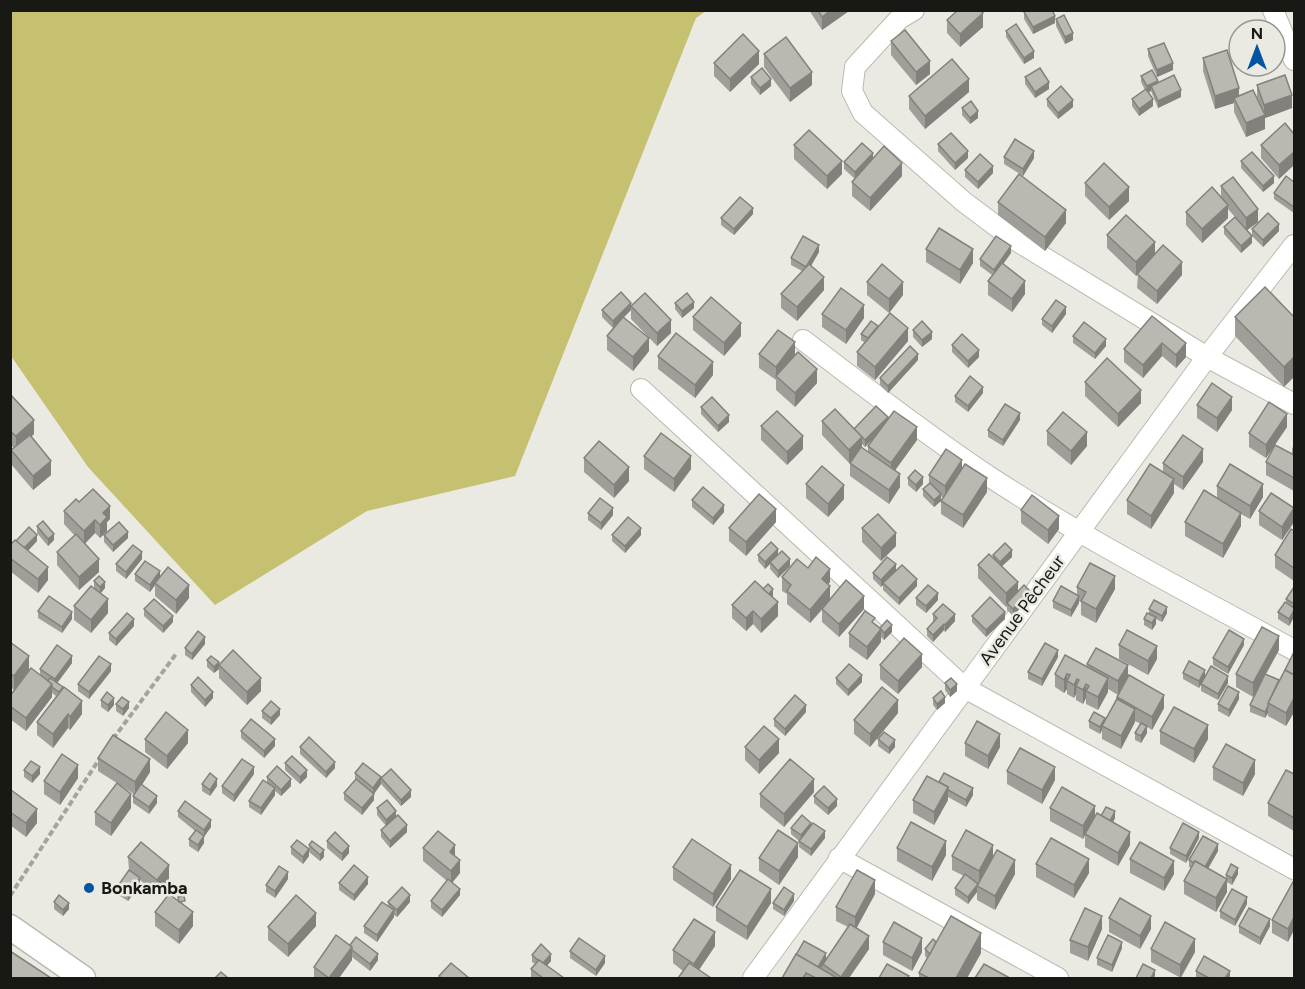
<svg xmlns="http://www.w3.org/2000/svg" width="1305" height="989" viewBox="0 0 1305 989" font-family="Figtree,sans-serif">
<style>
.green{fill:#c6c071}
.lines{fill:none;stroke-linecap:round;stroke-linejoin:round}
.minor-casing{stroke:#babab2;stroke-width:22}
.tertiary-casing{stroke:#babab2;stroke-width:27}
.path{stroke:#a4a49e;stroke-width:4;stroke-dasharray:6 3;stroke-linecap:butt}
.minor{stroke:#fff;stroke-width:20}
.tertiary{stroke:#fff;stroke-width:24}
.wall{fill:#9f9e98;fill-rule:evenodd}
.shaded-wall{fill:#82817c}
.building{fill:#b9b8b1;stroke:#82817c;stroke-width:1.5}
.poi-dot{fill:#0255a3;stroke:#eaeae2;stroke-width:2}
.labels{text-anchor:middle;stroke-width:5;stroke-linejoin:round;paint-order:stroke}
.street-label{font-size:18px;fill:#181815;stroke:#eaeae2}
.poi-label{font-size:18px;font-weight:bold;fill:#181815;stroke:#eaeae2;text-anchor:start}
</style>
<rect width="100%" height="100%" fill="#eaeae2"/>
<!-- green -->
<polygon class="green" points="10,11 11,10 706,11 696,18 515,476 367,511 215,605 88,467 11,356"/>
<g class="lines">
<defs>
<g id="minor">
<polyline points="914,10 899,19 855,67 852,91 863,113 964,202 1012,238 1207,357 1294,404"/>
<polyline points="1273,10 1294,60"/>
<path d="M 803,340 C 864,386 925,434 990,477 C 1088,541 1192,594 1294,650"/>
<polyline points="641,389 965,688 1294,869"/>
<polyline points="839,858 1058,978"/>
<polyline points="753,978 1207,357 1294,245"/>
</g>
<polyline id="tertiary" points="10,927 83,978"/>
</defs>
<!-- minor casing -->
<use href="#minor" class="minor-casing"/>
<!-- tertiary casing -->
<use href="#tertiary" class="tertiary-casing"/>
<!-- path -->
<g class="path">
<polyline points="113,739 176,654"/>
<polyline points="10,896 100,758"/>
</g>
<!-- minor -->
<use href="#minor" class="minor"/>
<!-- tertiary -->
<use href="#tertiary" class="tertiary"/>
</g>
<!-- wall -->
<g class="wall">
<polygon points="809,10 849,10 849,11 822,30"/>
<polygon points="1024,12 1055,23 1033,34 1024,19"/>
<polygon points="1056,19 1073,40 1065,44 1056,26"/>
<polygon points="947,20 983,27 960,47 947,33"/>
<polygon points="1006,31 1034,58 1024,64 1006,37"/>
<polygon points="891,41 930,74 916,85 891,55"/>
<polygon points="1148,49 1173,70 1157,77 1148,56"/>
<polygon points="764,54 812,85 790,102 764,67"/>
<polygon points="1203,58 1239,96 1257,99 1257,85 1292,108 1265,118 1265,129 1246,137 1234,112 1234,103 1215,109 1203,71"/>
<polygon points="714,63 759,64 730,92 714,76"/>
<polygon points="1141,76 1158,83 1181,97 1158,108 1151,91 1148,92 1153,106 1139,116 1132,106 1132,99 1145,90 1141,82"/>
<polygon points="751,77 771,86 760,95 751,84"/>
<polygon points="1025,77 1049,89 1035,98 1025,84"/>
<polygon points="969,92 925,129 909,109 909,96"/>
<polygon points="1047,99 1073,107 1058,119 1047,106"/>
<polygon points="962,108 978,118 970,124 962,115"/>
<polygon points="1294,134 1294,165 1279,179 1261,158 1261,145"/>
<polygon points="938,144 968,158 955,170 938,151"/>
<polygon points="794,145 842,174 827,189 794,159"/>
<polygon points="1004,157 1034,158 1023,176 1004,164"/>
<polygon points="873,159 902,176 870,211 852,196 852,182 855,179 844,169 844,162"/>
<polygon points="1241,161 1274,183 1263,192 1241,168"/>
<polygon points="965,170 993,173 978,189 965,177"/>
<polygon points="1294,182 1294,213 1274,199 1274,193"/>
<polygon points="1085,183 1129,201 1109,220 1085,196"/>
<polygon points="1221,186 1258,222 1247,230 1252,243 1241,253 1224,234 1224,227 1235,217 1228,209 1228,218 1202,243 1186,225 1186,212 1221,196"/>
<polygon points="998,202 1066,223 1045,251 998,215"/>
<polygon points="753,214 734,235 721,225 721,218"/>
<polygon points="1252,229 1279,231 1263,247 1252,236"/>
<polygon points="1107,235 1155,254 1182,275 1157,304 1137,288 1138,274 1136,276 1107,248"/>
<polygon points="926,249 973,263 960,284 926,262"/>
<polygon points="819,252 811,266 824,290 797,321 781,308 781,294 802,271 791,265 791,258"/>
<polygon points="1011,253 1003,264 1025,294 1012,312 988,295 988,281 992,275 980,266 980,259"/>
<polygon points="867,282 903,295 889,313 867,295"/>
<polygon points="675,303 694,308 682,318 675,309"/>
<polygon points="631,306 671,333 657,346 631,319 631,310 624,317 649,351 633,371 607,350 607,336 613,328 602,317 602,310"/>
<polygon points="822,314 864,318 846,344 822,327"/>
<polygon points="1066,314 1052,333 1042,325 1042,319"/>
<polygon points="1152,316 1186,357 1176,368 1162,356 1143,378 1124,362 1124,349"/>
<polygon points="693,317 741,336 724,356 693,330"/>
<polygon points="1235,317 1294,317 1284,387 1235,336"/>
<polygon points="878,328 908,341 875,380 857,366 857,352 865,343 861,340 861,334"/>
<polygon points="913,330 932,339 922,347 913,337"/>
<polygon points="1073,336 1106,346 1095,359 1073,343"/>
<polygon points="952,345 979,357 968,368 952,352"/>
<polygon points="759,354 795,355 817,383 795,407 776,390 776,380 759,368"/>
<polygon points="658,356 713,375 695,398 658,369"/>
<polygon points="918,360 888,393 880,385 880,378"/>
<polygon points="1085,382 1141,403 1118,427 1085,396"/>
<polygon points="983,393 968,412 955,402 955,396"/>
<polygon points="10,394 34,434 31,437 51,475 33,490 11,464 11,450 14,448 10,444"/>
<polygon points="1197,405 1232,410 1217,432 1197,418"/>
<polygon points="701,407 729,422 718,432 701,414"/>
<path d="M 888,419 L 917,440 L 895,470 L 900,487 L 889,504 L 850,476 L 850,463 L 852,460 L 849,463 L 822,435 L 822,421 L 854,429 ZM 875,436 L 868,446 L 868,452 L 862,447 L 862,444 L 865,447 Z"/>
<polygon points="1020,420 1003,446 988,437 988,430"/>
<polygon points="761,426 803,449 787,465 761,440"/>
<polygon points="1287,427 1266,458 1249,447 1249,433"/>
<polygon points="1047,431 1087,446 1071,465 1047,445"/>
<polygon points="1294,444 1294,491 1266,475 1266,462 1292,454 1292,449"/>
<polygon points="644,456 691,469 674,492 644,469"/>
<polygon points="584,458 629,481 614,498 584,472"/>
<polygon points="1203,462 1183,490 1174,484 1174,493 1151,529 1127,514 1127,500 1163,472 1163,463"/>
<polygon points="962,469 987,492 963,528 941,514 941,501 943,498 941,496 941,501 934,507 923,496 923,489 929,485 929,475"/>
<polygon points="908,478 923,484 916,492 908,485"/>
<polygon points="806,484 844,499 828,517 806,498"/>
<polygon points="1217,486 1263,497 1250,519 1241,514 1241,526 1223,558 1185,536 1185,522 1217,498"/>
<polygon points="692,500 724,512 713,525 692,507"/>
<polygon points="79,502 110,519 107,522 107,531 100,538 95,533 85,544 99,572 79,590 57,565 57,552 75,536 64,524 64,511"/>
<polygon points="1021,510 1059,529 1048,544 1021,523"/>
<polygon points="1259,511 1294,522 1282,540 1259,525"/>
<polygon points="588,513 613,515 601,530 588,520"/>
<polygon points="776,522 746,556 729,541 729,528"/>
<polygon points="37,526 54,540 48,546 37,533"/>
<polygon points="862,528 896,546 881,561 862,542"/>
<polygon points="1294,531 1294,581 1275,568 1275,555"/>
<polygon points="104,535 128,538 113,552 104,542"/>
<polygon points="612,535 641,535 625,553 612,541"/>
<polygon points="16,541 37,541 28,551 48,580 38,593 10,571 10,545"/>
<polygon points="778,554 790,566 778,578 770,569 770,564 765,569 758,561 758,555"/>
<polygon points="993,555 1012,557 1002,566 1018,592 1030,598 1013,616 1007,610 1007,606 1006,607 978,578 978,565 993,557"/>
<polygon points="142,559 126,579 116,571 116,564"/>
<polygon points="808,568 830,582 828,584 830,598 864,609 839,637 822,622 822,610 810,623 787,604 787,594 782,591 782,577"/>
<polygon points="873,573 917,586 899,605 883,590 883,585 881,587 873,579"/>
<polygon points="135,574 160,577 189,598 176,614 155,596 155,585 150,592 135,581"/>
<polygon points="94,581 105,588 100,594 108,613 91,633 74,620 74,606 100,593 94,588"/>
<polygon points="1077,587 1115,589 1096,623 1081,615 1081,602 1079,601 1079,603 1071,617 1053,608 1053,601 1077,595"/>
<polygon points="1294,587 1294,617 1289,626 1278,619 1278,612 1286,603 1286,599"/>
<polygon points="763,589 773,596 772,597 778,616 761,633 753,624 746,631 732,618 732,605"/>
<polygon points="916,598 938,600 926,613 916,605"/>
<polygon points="144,609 173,622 163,633 144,616"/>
<polygon points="1149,609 1167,613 1162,622 1156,619 1156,624 1152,630 1144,625 1144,619 1149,614"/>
<polygon points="38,611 72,619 62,633 38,618"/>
<polygon points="933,614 955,621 945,632 944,630 933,642 927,636 927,629 933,622"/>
<polygon points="972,616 1005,619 986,637 972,622"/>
<polygon points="875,624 880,628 892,632 884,640 881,637 881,642 867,660 849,647 849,633"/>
<polygon points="134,626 116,646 109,640 109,633"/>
<polygon points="10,642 29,670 14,690 10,687"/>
<polygon points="205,644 192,660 185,655 185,648"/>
<polygon points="1119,645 1157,659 1148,675 1119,659"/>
<polygon points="1244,645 1228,674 1213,665 1213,658"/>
<polygon points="1279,650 1266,674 1279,680 1294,652 1294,726 1293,725 1293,714 1286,726 1268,716 1268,713 1265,718 1250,712 1250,705 1262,681 1253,697 1236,687 1236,674"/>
<polygon points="1058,657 1042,686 1028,679 1028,672"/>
<polygon points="207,660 219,669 214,673 207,667"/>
<polygon points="72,663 57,683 82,714 70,730 68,728 53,748 37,735 37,722 56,696 52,693 52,697 26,731 10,719 10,696 40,675 40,669"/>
<polygon points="1087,664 1128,678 1164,708 1152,730 1147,727 1147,733 1141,743 1135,740 1135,733 1141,724 1135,721 1135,722 1121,749 1102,739 1102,730 1100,734 1089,728 1089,721 1105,720 1118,695 1108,689 1108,692 1098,710 1086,704 1086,698 1083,704 1076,700 1076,694 1074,698 1067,694 1067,689 1064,693 1055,687 1055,674 1087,667"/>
<polygon points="219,665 261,691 247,705 219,678"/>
<polygon points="880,665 922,667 898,694 880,679"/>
<polygon points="111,671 89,699 78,691 78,684"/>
<polygon points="1183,673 1205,676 1228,683 1218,700 1201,691 1201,685 1199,688 1183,679"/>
<polygon points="836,678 862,682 848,696 836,684"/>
<polygon points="945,683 957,691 950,697 945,690"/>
<polygon points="191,685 213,698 205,707 191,692"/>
<polygon points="933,698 945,703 937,710 933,705"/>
<polygon points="1239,699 1229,717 1218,711 1218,704"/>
<polygon points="101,700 114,705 108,712 101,707"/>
<polygon points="116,704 129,708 123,716 116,711"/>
<polygon points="262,711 280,715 271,725 262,718"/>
<polygon points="806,712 785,736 774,726 774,719"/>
<polygon points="898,713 870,747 854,734 854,720"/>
<polygon points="241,731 275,746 264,758 241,738"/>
<polygon points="1160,731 1208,739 1194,763 1160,744"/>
<polygon points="145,739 188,743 167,769 145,752"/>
<polygon points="878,739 895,747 889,754 878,746"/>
<polygon points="965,743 1000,747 988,769 965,756"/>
<polygon points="300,747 335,768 326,778 300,754"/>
<polygon points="745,747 779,753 759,774 745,760"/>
<polygon points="98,758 150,772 142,785 157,803 149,814 133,803 133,796 134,794 98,771"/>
<polygon points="285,763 307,777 300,784 285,770"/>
<polygon points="1213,767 1255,774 1243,796 1213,780"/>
<polygon points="24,770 40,774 32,783 24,777"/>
<polygon points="1007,771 1055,780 1042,804 1007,784"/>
<polygon points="355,773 381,777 411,797 401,806 381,784 374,794 374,800 362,815 344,800 344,793 355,780"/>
<polygon points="254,774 234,802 222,793 222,786"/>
<polygon points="1294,774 1294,831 1268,816 1268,803"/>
<polygon points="267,777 291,786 281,796 275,791 275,795 261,815 249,807 249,801 267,782"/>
<polygon points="78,778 60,805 44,794 44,781"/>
<polygon points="939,782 973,795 966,807 948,797 948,800 934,825 913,813 913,800"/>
<polygon points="202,784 217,786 210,796 202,791"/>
<polygon points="10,790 37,823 26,837 10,825"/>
<polygon points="814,792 784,827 760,807 760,794"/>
<polygon points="814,796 837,806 828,815 814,803"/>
<polygon points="131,808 111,836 95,825 95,812"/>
<polygon points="377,808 407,832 390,848 381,837 381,830 386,826 377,815"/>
<polygon points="1050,808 1095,817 1101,816 1115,818 1113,822 1130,845 1118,866 1085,847 1085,836 1083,839 1050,821"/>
<polygon points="178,811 211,827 204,836 204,843 198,852 189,846 189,839 195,831 178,817"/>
<polygon points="811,825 825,838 811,856 799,847 799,841 791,834 791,828"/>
<polygon points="1199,838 1186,863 1170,854 1170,848"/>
<polygon points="327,841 349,853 342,861 327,848"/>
<polygon points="309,845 324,857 320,861 309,852 309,856 303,864 291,854 291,847 309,849"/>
<polygon points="423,848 455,856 460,873 452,883 460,895 442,917 431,908 431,901 447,881 423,861"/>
<polygon points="897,848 946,855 932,881 897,861"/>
<polygon points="1218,851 1208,869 1226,878 1226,875 1238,874 1232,885 1227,882 1227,892 1216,912 1184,894 1184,881 1191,868 1189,867 1189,860"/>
<polygon points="952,856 993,857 1015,874 995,910 977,900 977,892 968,904 955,895 955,888 964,876 952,870"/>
<polygon points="128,857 169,879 157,894 140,880 140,884 128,901 117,894 117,887 129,870"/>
<polygon points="798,857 779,885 759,871 759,858"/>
<polygon points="1130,859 1174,874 1164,891 1130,873"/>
<polygon points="1036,864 1089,873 1074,898 1036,877"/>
<polygon points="673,867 731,879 713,907 673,880"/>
<polygon points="288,879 275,898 266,892 266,885"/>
<polygon points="339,883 368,884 354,901 339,890"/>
<polygon points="1294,883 1288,942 1272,933 1272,920"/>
<polygon points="875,894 856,928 869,949 849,978 782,978 826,960 848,927 836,921 836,907"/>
<polygon points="178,897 185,906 193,926 179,944 155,926 155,912 178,901"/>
<polygon points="794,901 784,916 773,909 773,903"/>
<polygon points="54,902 69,909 63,916 54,909"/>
<polygon points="388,902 410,902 397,917 394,915 394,917 377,942 364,933 364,926 388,906"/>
<polygon points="771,903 747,940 716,921 716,907"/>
<polygon points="1247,904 1235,926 1220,918 1220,911"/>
<polygon points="1109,918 1151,929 1140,949 1109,932"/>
<polygon points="316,926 288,957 268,940 268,927"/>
<polygon points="1239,926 1270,926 1260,945 1239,933"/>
<polygon points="1102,929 1088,961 1070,953 1070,940"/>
<polygon points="883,942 922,952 912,971 883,955"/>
<polygon points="936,942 981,953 967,978 919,978 919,973 927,958 925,956 925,949"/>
<polygon points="350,945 378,960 370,971 352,957 352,960 339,978 314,978 314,967"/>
<polygon points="715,946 699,970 683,971 673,963 673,950"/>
<polygon points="1122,948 1112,972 1097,965 1097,958"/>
<polygon points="1151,949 1195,952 1181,978 1151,962"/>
<polygon points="570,951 605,963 596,976 570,958"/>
<polygon points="532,955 551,961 547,966 564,978 531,978 531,969 535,964 532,962"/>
<polygon points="1196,971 1230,977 1229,978 1196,978"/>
</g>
<!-- shaded-wall -->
<g class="shaded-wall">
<polygon points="831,10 849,11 822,30 822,17"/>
<polygon points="983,13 983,27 960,47 960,34"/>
<polygon points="1055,16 1055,23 1033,34 1033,27"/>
<polygon points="1073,33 1073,40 1065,44 1065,37"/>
<polygon points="759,51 759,64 730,92 730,79"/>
<polygon points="1034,51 1034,58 1024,64 1024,58"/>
<polygon points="930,61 930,74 916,85 916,72"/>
<polygon points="1173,63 1173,70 1157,77 1157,70"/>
<polygon points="812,72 812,85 790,102 790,88"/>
<polygon points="771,79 771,86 760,95 760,88"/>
<polygon points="969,79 969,92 925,129 925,116"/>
<polygon points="1158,81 1158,87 1151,86 1151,91 1147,93 1147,86"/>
<polygon points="1049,82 1049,89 1035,98 1035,92"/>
<polygon points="1239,88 1239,101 1234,98 1234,103 1215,109 1215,96"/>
<polygon points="1181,90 1181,97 1158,108 1158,101"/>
<polygon points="1292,95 1292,108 1265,118 1265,129 1246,137 1246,123 1264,116 1264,105"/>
<polygon points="1153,99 1153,106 1139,116 1139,109"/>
<polygon points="1073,100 1073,107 1058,119 1058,113"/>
<polygon points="978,111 978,118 970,124 970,118"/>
<polygon points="968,151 968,158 955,170 955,163"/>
<polygon points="1034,151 1034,158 1023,176 1023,169"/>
<polygon points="1294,152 1294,165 1279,179 1279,165"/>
<polygon points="873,153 873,160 855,179 855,172"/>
<polygon points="842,161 842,174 827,189 827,176"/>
<polygon points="902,163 902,176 870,211 870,198"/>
<polygon points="993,166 993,173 978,189 978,182"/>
<polygon points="1274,176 1274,183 1263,192 1263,186"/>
<polygon points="1129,187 1129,201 1109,220 1109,207"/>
<polygon points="1228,205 1228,218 1202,243 1202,229"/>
<polygon points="753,208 753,214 734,235 734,229"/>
<polygon points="1258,209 1258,222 1246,231 1246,218"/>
<polygon points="1066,210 1066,223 1045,251 1045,237"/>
<polygon points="1279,224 1279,231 1263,247 1263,240"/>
<polygon points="1252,236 1252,243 1241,253 1241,246"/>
<polygon points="1155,242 1155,256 1136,276 1136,262"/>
<polygon points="819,245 819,252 806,274 806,267"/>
<polygon points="1011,246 1011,253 994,277 994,270"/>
<polygon points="973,249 973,263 960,284 960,270"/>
<polygon points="1182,262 1182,275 1157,304 1157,291"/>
<polygon points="824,277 824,290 797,321 797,307"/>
<polygon points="1025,281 1025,294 1012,312 1012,299"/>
<polygon points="903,282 903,295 889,313 889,299"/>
<polygon points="694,302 694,308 682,318 682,311"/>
<polygon points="631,303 631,310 613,328 613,321"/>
<polygon points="864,305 864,318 846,344 846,330"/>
<polygon points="1066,307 1066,314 1052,333 1052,326"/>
<polygon points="671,320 671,333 657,346 657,333"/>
<polygon points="741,323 741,336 724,356 724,343"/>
<polygon points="908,328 908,341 875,380 875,367"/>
<polygon points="932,332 932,339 922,347 922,340"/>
<polygon points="649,338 649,351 633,371 633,357"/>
<polygon points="1106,339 1106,346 1095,359 1095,353"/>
<polygon points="795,342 795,356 776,376 776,380 776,367"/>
<polygon points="1162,343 1162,356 1143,378 1143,365"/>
<polygon points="1186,343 1186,357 1176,368 1176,355"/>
<polygon points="979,350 979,357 968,368 968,361"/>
<polygon points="918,354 918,360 888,393 888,386"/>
<polygon points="1294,357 1294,377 1284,387 1284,367"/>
<polygon points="713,362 713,375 695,398 695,385"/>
<polygon points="817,369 817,383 795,407 795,393"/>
<polygon points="983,387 983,393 968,412 968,406"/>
<polygon points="1141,390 1141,403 1118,427 1118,414"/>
<polygon points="1232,397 1232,410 1217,432 1217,418"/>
<polygon points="1020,413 1020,420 1003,446 1003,440"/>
<polygon points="1287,414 1287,427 1266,458 1266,445"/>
<polygon points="729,415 729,422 718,432 718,426"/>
<polygon points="888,417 888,424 865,447 865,440"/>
<polygon points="34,420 34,434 16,450 16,436"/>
<polygon points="917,427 917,440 891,476 891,463"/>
<polygon points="1087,432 1087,446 1071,465 1071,451"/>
<polygon points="803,436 803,449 787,465 787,452"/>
<polygon points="862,437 862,451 849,463 849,450"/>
<polygon points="1203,449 1203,462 1183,490 1183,477"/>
<polygon points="691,456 691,469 674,492 674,479"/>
<polygon points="962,460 962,473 945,499 945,486"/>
<polygon points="51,461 51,475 33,490 33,476"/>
<polygon points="629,467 629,481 614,498 614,485"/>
<polygon points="900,474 900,487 889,504 889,490"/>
<polygon points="923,477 923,484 916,492 916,485"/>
<polygon points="987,478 987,492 963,528 963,515"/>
<polygon points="1174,479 1174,493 1151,529 1151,516"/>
<polygon points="1263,484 1263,497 1250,519 1250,506"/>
<polygon points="844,485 844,499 828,517 828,504"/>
<polygon points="941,494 941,501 934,507 934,500"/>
<polygon points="724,505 724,512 713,525 713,518"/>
<polygon points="110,506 110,519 107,522 107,531 100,538 100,525 103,513"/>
<polygon points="613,508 613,515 601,530 601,523"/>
<polygon points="1294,508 1294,522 1282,540 1282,527"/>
<polygon points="776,509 776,522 746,556 746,542"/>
<polygon points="1241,513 1241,526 1223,558 1223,544"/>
<polygon points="1059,516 1059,529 1048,544 1048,530"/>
<polygon points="95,520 95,533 84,544 84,531"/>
<polygon points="641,528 641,535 625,553 625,546"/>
<polygon points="128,532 128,538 113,552 113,545"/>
<polygon points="896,533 896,546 881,561 881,548"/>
<polygon points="54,534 54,540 48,546 48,539"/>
<polygon points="37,535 37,541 22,557 22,550"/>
<polygon points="778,549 778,556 770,562 770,564 765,569 765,562"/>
<polygon points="1012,550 1012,557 1000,568 1000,562"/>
<polygon points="142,552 142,559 126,579 126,572"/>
<polygon points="99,559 99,572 79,590 79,577"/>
<polygon points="790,559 790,566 778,578 778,571"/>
<polygon points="896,564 896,571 881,587 881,580"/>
<polygon points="48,567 48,580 38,593 38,579"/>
<polygon points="830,569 830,582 822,592 822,579"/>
<polygon points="160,571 160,578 155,583 155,585 150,592 150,585"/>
<polygon points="1115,576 1115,589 1096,623 1096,609"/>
<polygon points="917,579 917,586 899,605 899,598"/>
<polygon points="105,582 105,588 100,594 100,587"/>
<polygon points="1018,582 1018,596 1007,603 1006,607 1006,593"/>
<polygon points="189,585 189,598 176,614 176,600"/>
<polygon points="830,586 830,599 810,623 810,610"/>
<polygon points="773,589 773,596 767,602 767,596"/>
<polygon points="1030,591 1030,598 1013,616 1013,609"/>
<polygon points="938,593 938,600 926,613 926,606"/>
<polygon points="864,596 864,609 839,637 839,624"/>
<polygon points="1079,596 1079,603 1071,617 1071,610"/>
<polygon points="108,599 108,613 91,633 91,620"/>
<polygon points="778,602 778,616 761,633 761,619"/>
<polygon points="1167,607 1167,613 1162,622 1162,616"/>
<polygon points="1294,610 1294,617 1289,626 1289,619"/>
<polygon points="753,611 753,624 746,631 746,618"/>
<polygon points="72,612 72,619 62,633 62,627"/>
<polygon points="1005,612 1005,619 986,637 986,630"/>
<polygon points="955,614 955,621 945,632 945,625"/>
<polygon points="173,616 173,622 163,633 163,626"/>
<polygon points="1156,617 1156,624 1152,630 1152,623"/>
<polygon points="134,619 134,626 116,646 116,639"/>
<polygon points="944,624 944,630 933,642 933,635"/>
<polygon points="892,625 892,632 884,640 884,633"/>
<polygon points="881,629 881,642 867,660 867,647"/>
<polygon points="1279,636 1279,650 1253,697 1253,683"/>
<polygon points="205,637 205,644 192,660 192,654"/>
<polygon points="1244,639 1244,645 1228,674 1228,667"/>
<polygon points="1157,646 1157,659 1148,675 1148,661"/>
<polygon points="1058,650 1058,657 1042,686 1042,679"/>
<polygon points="922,654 922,667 898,694 898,681"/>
<polygon points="29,656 29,670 14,690 14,676"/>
<polygon points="72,656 72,663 55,686 55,679"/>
<polygon points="219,662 219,669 214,673 214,667"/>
<polygon points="111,664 111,671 89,699 89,692"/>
<polygon points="1128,665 1128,679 1118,695 1118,681"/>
<polygon points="1205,670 1205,677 1199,688 1199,681"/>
<polygon points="1067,674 1067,689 1064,693 1064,680"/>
<polygon points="862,675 862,682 848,696 848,690"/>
<polygon points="1228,676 1228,683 1218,700 1218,694"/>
<polygon points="261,678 261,691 247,705 247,692"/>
<polygon points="1108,678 1108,692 1098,710 1098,697"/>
<polygon points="1077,679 1076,694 1074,698 1074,685"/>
<polygon points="52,684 52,697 26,731 26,718"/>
<polygon points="957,684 957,691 950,697 950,690"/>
<polygon points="1086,684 1086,698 1083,704 1083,690"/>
<polygon points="213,692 213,698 205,707 205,700"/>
<polygon points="1239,692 1239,699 1229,717 1229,710"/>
<polygon points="1164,695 1164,708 1152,730 1152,717"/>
<polygon points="945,697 945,703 937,710 937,704"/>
<polygon points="114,698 114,705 108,712 108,705"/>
<polygon points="1294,698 1294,711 1293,712 1293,714 1286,726 1286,713"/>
<polygon points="898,700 898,713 870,747 870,734"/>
<polygon points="82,701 82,714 70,730 70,717"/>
<polygon points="129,702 129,708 123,716 123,709"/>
<polygon points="806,705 806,712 785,736 785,729"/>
<polygon points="1268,706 1268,713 1265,718 1265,712"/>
<polygon points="280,709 280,715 271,725 271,718"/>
<polygon points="1135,709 1135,722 1121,749 1121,736"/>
<polygon points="68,714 68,728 53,748 53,734"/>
<polygon points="1105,718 1105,724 1102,726 1102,730 1100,734 1100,727"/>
<polygon points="1208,725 1208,739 1194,763 1194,749"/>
<polygon points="1147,726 1147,733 1141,743 1141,736"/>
<polygon points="188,730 188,743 167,769 167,756"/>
<polygon points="1000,734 1000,747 988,769 988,756"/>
<polygon points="275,739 275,746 264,758 264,751"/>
<polygon points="779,739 779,753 759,774 759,760"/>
<polygon points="895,740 895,747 889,754 889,748"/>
<polygon points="150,759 150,772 135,795 135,782"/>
<polygon points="1255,760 1255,774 1243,796 1243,783"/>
<polygon points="335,762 335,768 326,778 326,772"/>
<polygon points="78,765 78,778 60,805 60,792"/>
<polygon points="40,767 40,774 32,783 32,776"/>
<polygon points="254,767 254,774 234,802 234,795"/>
<polygon points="1055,767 1055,780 1042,804 1042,790"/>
<polygon points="307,770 307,777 300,784 300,777"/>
<polygon points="381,777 381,784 373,795 373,788"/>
<polygon points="217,779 217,786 210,796 210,790"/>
<polygon points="291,779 291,786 281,796 281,790"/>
<polygon points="814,779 814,792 784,827 784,814"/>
<polygon points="948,787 948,800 934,825 934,812"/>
<polygon points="275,788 275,795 261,815 261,808"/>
<polygon points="973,788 973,795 966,807 966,800"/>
<polygon points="411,790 411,797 401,806 401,800"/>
<polygon points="131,794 131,808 111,836 111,823"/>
<polygon points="374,794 374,800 362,815 362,808"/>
<polygon points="157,796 157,803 149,814 149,807"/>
<polygon points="837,799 837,806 828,815 828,808"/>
<polygon points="1095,806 1095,819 1085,834 1083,839 1083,826"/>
<polygon points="37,809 37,823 26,837 26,823"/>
<polygon points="396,811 396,817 386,826 386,820"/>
<polygon points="1115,811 1115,818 1110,828 1110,821"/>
<polygon points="211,820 211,827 204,837 204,830"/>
<polygon points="811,823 811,829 801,842 801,835"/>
<polygon points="407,825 407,832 390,848 390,841"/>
<polygon points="825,831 825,838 811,856 811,849"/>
<polygon points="1130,832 1130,845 1118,866 1118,853"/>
<polygon points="1199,832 1199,838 1186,863 1186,856"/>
<polygon points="204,836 204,843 198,852 198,845"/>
<polygon points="946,841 946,855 932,881 932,867"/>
<polygon points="798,843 798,857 779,885 779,871"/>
<polygon points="1218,844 1218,851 1204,875 1204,868"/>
<polygon points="455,845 455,859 450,852"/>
<polygon points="993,845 993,859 979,885 979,871"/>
<polygon points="349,846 349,853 342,861 342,854"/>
<polygon points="309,849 309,856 303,864 303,857"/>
<polygon points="324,850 324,857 320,861 320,855"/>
<polygon points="1089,859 1089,873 1074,898 1074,885"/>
<polygon points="460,860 460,873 451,884 451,871"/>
<polygon points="1015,860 1015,874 995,910 995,896"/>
<polygon points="1174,861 1174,874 1164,891 1164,878"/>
<polygon points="169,865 169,879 157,894 157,880"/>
<polygon points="731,865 731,879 713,907 713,894"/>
<polygon points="1238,868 1238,874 1232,885 1232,878"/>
<polygon points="288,872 288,879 275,898 275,891"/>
<polygon points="368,877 368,884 354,901 354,895"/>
<polygon points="140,878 140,884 128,901 128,895"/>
<polygon points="1227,879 1227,892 1216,912 1216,898"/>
<polygon points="875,880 875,894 855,931 855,917"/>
<polygon points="978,884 977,886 977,892 968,904 968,897"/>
<polygon points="460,889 460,895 442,917 442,910"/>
<polygon points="771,889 771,903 747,940 747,927"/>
<polygon points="794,894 794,901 784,916 784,910"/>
<polygon points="410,895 410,902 397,917 397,910"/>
<polygon points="1247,897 1247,904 1235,926 1235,920"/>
<polygon points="69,903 69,909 63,916 63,910"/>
<polygon points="394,910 394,917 377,942 377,935"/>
<polygon points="193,912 193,926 179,944 179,930"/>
<polygon points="316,913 316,926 288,957 288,944"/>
<polygon points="1102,916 1102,929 1088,961 1088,947"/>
<polygon points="1151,916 1151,929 1140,949 1140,936"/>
<polygon points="1294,917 1294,930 1288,942 1288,929"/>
<polygon points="1270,919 1270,926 1260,945 1260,938"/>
<polygon points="715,932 715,946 694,977 694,964"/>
<polygon points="981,933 981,953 967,978 956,978"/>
<polygon points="869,936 869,949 849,978 841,978 841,977"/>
<polygon points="922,938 922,952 912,971 912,958"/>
<polygon points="1195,939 1195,952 1180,978 1180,965"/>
<polygon points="1122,942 1122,948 1112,972 1112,965"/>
<polygon points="352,947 352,960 339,978 329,978"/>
<polygon points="826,953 826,960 817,975 817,968"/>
<polygon points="378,954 378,960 370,971 370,964"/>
<polygon points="551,954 551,961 542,971 542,964"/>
<polygon points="605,956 605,963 596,976 596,970"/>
<polygon points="1155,970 1155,976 1154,978 1151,978"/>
<polygon points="1230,971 1230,977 1229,978 1225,978"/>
</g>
<!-- building -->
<g class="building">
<polygon points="818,10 831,10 822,17"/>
<polygon points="958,10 980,10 983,13 960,34 947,20"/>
<polygon points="1027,10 1052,10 1055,16 1033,27 1024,12"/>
<polygon points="1064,15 1073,33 1065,37 1056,19"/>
<polygon points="1016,24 1034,51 1024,58 1006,31"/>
<polygon points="905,30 930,61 916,72 891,41"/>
<polygon points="743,34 759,51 730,79 714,63"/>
<polygon points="786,37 812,72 790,88 764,54"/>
<polygon points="1164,43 1173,63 1157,70 1148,49"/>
<polygon points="1227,50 1239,88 1215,96 1203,58"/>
<polygon points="952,59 969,79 925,116 909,96"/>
<polygon points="762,68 771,79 760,88 751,77"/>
<polygon points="1040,68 1049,82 1035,92 1025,77"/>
<polygon points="1152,70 1158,81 1147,86 1141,76"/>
<polygon points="1174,75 1181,90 1158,101 1151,86"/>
<polygon points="1285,75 1292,95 1264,105 1257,85"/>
<polygon points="1061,86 1073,100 1058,113 1047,99"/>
<polygon points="1146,89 1153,99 1139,109 1132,99"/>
<polygon points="1253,90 1265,115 1246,123 1234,98"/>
<polygon points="971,101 978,111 970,118 962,108"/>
<polygon points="1285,123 1294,134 1294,152 1279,165 1261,145"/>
<polygon points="809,130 842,161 827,176 794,145"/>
<polygon points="951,133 968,151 955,163 938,144"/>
<polygon points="1015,139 1034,151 1023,169 1004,157"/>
<polygon points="862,143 873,153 855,172 844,162"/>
<polygon points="884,146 902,163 870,198 852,182"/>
<polygon points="1252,152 1274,176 1263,186 1241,161"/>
<polygon points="980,154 993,166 978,182 965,170"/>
<polygon points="1104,163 1129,187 1109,207 1085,183"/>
<polygon points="1019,174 1066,210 1045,237 998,202"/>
<polygon points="1286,176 1294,182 1294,207 1274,193"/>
<polygon points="1233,177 1258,209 1246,218 1221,186"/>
<polygon points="1212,187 1228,205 1202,229 1186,212"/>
<polygon points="740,197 753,208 734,229 721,218"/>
<polygon points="1268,213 1279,224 1263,240 1252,229"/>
<polygon points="1126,215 1155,242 1136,262 1107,235"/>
<polygon points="1235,217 1252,236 1241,246 1224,227"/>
<polygon points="939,228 973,249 960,270 926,249"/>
<polygon points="803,236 819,245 806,267 791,258"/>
<polygon points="996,236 1011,246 994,270 980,259"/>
<polygon points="1163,245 1182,262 1157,291 1137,274"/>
<polygon points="1002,263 1025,281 1012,299 988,281"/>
<polygon points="809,264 824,277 797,307 781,294"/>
<polygon points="882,264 903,282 889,299 867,282"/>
<polygon points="1265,287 1294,317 1294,357 1284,367 1235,317"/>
<polygon points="841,288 864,305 846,330 822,314"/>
<polygon points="621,292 631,303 613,321 602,310"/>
<polygon points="645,293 671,320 657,333 631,306"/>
<polygon points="687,293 694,302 682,311 675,303"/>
<polygon points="711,297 741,323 724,343 693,317"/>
<polygon points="1056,300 1066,307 1052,326 1042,319"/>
<polygon points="890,313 908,328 875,367 857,352"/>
<polygon points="1152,316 1186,343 1176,355 1162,343 1143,365 1124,349"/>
<polygon points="623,317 649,338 633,357 607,336"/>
<polygon points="871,321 878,326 868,338 861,334"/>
<polygon points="922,321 932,332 922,340 913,330"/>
<polygon points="1084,322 1106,339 1095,353 1073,336"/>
<polygon points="778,330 795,342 776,367 759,354"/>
<polygon points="676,333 713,362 695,385 658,356"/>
<polygon points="962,334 979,350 968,361 952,345"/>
<polygon points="910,346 918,354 888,386 880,378"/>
<polygon points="798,352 817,369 795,393 776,376"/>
<polygon points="1107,358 1141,390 1118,414 1085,382"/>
<polygon points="970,376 983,387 968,406 955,396"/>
<polygon points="1212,383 1232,397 1217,418 1197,405"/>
<polygon points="10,394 34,420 16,436 10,431"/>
<polygon points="712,397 729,415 718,426 701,407"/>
<polygon points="1269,402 1287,414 1266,445 1249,433"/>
<polygon points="1005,404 1020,413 1003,440 988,430"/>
<polygon points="876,406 888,417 865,440 854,429"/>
<polygon points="835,409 862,437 849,450 822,421"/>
<polygon points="777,411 803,436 787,452 761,426"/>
<polygon points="894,411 917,427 891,463 868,446"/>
<polygon points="1063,412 1087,432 1071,451 1047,431"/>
<polygon points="661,433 691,456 674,479 644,456"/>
<polygon points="30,435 51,461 33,476 11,450"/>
<polygon points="1183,435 1203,449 1183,477 1163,463"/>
<polygon points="599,441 629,467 614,485 584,458"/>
<polygon points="1275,445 1294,455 1294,478 1266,462"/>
<polygon points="861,447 900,474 889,490 850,463"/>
<polygon points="946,449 962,460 945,486 929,475"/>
<polygon points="965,464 987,478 963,515 941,501"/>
<polygon points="1150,464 1174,479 1151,516 1127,500"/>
<polygon points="1230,464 1263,484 1250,506 1217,486"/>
<polygon points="822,466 844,485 828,504 806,484"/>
<polygon points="915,470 923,477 916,485 908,478"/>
<polygon points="930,483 941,494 934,500 923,489"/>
<polygon points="703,487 724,505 713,518 692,500"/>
<polygon points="93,489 110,506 103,513 107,517 100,525 95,520 84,531 64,511 76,499 79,502"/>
<polygon points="1204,490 1241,513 1223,544 1185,522"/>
<polygon points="1271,493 1294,508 1282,527 1259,511"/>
<polygon points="759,494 776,509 746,542 729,528"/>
<polygon points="1032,495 1059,516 1048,530 1021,510"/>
<polygon points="600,498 613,508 601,523 588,513"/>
<polygon points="878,514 896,533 881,548 862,528"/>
<polygon points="628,517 641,528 625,546 612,535"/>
<polygon points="43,521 54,534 48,539 37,526"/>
<polygon points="119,522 128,532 113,545 104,535"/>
<polygon points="29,527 37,535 24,548 16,541"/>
<polygon points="1291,529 1294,531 1294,568 1275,555"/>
<polygon points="76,534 99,559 79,577 57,552"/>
<polygon points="15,540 48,567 38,579 10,558 10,545"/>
<polygon points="771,542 778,549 765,562 758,555"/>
<polygon points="1005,543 1012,550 1000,562 993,555"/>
<polygon points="133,545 142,552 126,572 116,564"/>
<polygon points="782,551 790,559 778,571 770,562"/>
<polygon points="989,554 1018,582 1006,593 978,565"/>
<polygon points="816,557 830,569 822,579 830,586 810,610 787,591 791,585 782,577 797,559 808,568"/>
<polygon points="887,557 896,564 881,580 873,573"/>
<polygon points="145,561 160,571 150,585 135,574"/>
<polygon points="1090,563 1115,576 1096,609 1081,601 1086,592 1077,587"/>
<polygon points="902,565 917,579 899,598 883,583"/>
<polygon points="168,567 189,585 176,600 155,583"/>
<polygon points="99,576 105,582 100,587 94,581"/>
<polygon points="846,580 864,596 839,624 822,609"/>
<polygon points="755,581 778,602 761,619 753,611 746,618 732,605"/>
<polygon points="768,584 773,589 769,594 763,589"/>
<polygon points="928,585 938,593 926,606 916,598"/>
<polygon points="1024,585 1030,591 1013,609 1007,603"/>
<polygon points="91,586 108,599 91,620 74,606"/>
<polygon points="1061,586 1079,596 1071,610 1053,601"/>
<polygon points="1294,587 1294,604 1286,599"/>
<polygon points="49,596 72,612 62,627 38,611"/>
<polygon points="990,597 1005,612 986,630 972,616"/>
<polygon points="154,599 173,616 163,626 144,609"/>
<polygon points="1154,600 1167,607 1162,616 1149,609"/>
<polygon points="1285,602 1294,608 1294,610 1289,619 1278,612"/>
<polygon points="943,604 955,614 945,625 944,624 933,635 927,629 937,618 933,614"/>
<polygon points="865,611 875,618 872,622 881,629 867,647 849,633"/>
<polygon points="127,613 134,619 116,639 109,633"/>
<polygon points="1147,613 1156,617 1152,623 1144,619"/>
<polygon points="887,620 892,625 884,633 880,628"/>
<polygon points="1262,627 1279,636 1253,683 1236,674"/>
<polygon points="1127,630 1157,646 1148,661 1119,645"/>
<polygon points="1229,630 1244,639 1228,667 1213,658"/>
<polygon points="198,631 205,637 192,654 185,648"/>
<polygon points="904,638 922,654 898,681 880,665"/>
<polygon points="10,642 29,656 14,676 10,673"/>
<polygon points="1045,643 1058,650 1042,679 1028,672"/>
<polygon points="57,645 72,656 55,679 40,669"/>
<polygon points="1096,648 1128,665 1118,681 1087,664"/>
<polygon points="233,650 261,678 247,692 219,665"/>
<polygon points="1294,652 1294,675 1285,670"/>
<polygon points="1065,655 1108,678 1098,697 1086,691 1089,686 1086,684 1083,690 1076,686 1079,680 1077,679 1074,685 1067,681 1070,675 1067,674 1064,680 1055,674"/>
<polygon points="99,656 111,664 89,692 78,684"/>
<polygon points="211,656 219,662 214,667 207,660"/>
<polygon points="1189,661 1205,670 1199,681 1183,673"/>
<polygon points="849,664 862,675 848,690 836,678"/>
<polygon points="1211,666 1228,676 1218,694 1201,684"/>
<polygon points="31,668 52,684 26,718 10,706 10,696"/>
<polygon points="1285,670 1294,675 1294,698 1286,713 1268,703"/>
<polygon points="1265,674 1279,680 1268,703 1268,706 1265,712 1250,705"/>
<polygon points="1129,675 1164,695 1152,717 1117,697"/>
<polygon points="198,677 213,692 205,700 191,685"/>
<polygon points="50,678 63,687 59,692 52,687 52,684 48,681"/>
<polygon points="951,678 957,684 950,690 945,683"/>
<polygon points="1228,686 1239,692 1229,710 1218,704"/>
<polygon points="64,687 82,701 70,717 68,714 53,734 37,722"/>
<polygon points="882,687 898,700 870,734 854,720"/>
<polygon points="941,691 945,697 937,704 933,698"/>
<polygon points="107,692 114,698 108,705 101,700"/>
<polygon points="795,695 806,705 785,729 774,719"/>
<polygon points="122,697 129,702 123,709 116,704"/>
<polygon points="1117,699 1135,709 1121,736 1102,726"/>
<polygon points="271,701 280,709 271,718 262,711"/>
<polygon points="1174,707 1208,725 1194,749 1160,731"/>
<polygon points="166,712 188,730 167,756 145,739"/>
<polygon points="1094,712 1105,718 1100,727 1089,721"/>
<polygon points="251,719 275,739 264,751 241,731"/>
<polygon points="977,721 1000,734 988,756 965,743"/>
<polygon points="1141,723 1147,726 1141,736 1135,733"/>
<polygon points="764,726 779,739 759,760 745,747"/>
<polygon points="884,732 895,740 889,748 878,739"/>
<polygon points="113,735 150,759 135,782 98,758"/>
<polygon points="309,737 335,762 326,772 300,747"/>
<polygon points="1226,744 1255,760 1243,783 1213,767"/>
<polygon points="1020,748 1055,767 1042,790 1007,771"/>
<polygon points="62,754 78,765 60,792 44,781"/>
<polygon points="292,756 307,770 300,777 285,763"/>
<polygon points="242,759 254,767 234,795 222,786"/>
<polygon points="790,759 814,779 784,814 760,794"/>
<polygon points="31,761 40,767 32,776 24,770"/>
<polygon points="363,763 381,777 373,788 355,773"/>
<polygon points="277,766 291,779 281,790 267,777"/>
<polygon points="391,769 411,790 401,800 381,778"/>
<polygon points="1286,770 1294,774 1294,818 1268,803"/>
<polygon points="210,773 217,779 210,790 202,784"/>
<polygon points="944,773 973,788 966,800 948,790 948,787 939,782"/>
<polygon points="927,776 948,787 934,812 913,800"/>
<polygon points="356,779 374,794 362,808 344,793"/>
<polygon points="263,780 275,788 261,808 249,801"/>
<polygon points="117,783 131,794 111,823 95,812"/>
<polygon points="141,784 157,796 149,807 133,796"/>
<polygon points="824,786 837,799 828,808 814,796"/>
<polygon points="1062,787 1095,806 1083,826 1050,808"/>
<polygon points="11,790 37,809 26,823 10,812"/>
<polygon points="387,800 396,811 386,820 377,808"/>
<polygon points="185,801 211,820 204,830 178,811"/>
<polygon points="1106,807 1115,811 1110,821 1101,816"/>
<polygon points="1097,813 1130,832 1118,853 1085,834"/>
<polygon points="398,815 407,825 390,841 381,830"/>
<polygon points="802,815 811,823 801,835 791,828"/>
<polygon points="911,822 946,841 932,867 897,848"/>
<polygon points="813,823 825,831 811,849 799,841"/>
<polygon points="1183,823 1199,832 1186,856 1170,848"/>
<polygon points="196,830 204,836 198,845 189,839"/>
<polygon points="778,830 798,843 779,871 759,858"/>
<polygon points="966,830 993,845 979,871 952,856"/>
<polygon points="438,831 455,845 450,852 460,860 451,871 423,848"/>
<polygon points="335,832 349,846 342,854 327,841"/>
<polygon points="1203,836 1218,844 1205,867 1195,861 1194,863 1189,860"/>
<polygon points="1051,838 1089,859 1074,885 1036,864"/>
<polygon points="692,839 731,865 713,894 673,867"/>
<polygon points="297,840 309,849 303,857 291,847"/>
<polygon points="312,841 324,850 320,855 309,845"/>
<polygon points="141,842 169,865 157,880 128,857"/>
<polygon points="1140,842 1174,861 1164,878 1130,859"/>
<polygon points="997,850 1015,860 995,896 977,886"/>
<polygon points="1195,861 1227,879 1216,898 1184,881"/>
<polygon points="1231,864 1238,868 1232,878 1226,875"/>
<polygon points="354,865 368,877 354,895 339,883"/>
<polygon points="279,866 288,872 275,891 266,885"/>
<polygon points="129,870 140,878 128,895 117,887"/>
<polygon points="740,870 771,889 747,927 716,907"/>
<polygon points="857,870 875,880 855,917 836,907"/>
<polygon points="965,874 978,884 968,897 955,888"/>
<polygon points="448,879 460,889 442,910 431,901"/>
<polygon points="1293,882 1294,883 1294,917 1288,929 1272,920"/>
<polygon points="402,887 410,895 397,910 388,902"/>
<polygon points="784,887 794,894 784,910 773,903"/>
<polygon points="1232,889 1247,897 1235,920 1220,911"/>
<polygon points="169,894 193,912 179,930 155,912"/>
<polygon points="59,895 69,903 63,910 54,902"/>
<polygon points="296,895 316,913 288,944 268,927"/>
<polygon points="184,896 185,901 179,902 178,897"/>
<polygon points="1120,898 1151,916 1140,936 1109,918"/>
<polygon points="382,902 394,910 377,935 364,926"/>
<polygon points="1085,908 1102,916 1088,947 1070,940"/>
<polygon points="1249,908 1270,919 1260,938 1239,926"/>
<polygon points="951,916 981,933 956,978 929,978 919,973"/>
<polygon points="694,919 715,932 694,964 673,950"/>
<polygon points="894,922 922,938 912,958 883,942"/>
<polygon points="1165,922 1195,939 1180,965 1151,949"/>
<polygon points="850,924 869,936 841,977 823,964"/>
<polygon points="336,935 352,947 329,978 314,967"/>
<polygon points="1108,935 1122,942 1112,965 1097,958"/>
<polygon points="356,937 378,954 370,964 352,950 352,947 350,945"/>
<polygon points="579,938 605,956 596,970 570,951"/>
<polygon points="933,939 936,942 930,954 925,949"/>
<polygon points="804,941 826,953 818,967 796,955"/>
<polygon points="541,944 551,954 543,963 539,960 538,960 532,955"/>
<polygon points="10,951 51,978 10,978"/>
<polygon points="796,954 837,978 816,978 806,973 803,978 782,978"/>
<polygon points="1204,956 1230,971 1225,978 1209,978 1196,971"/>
<polygon points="539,960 564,978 543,978 531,969"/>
<polygon points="451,963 469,978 441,978 439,976"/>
<polygon points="689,963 711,978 678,978"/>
<polygon points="887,964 909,976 907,978 879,978"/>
<polygon points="984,964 1008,977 1007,978 975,978"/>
<polygon points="1143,964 1155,970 1151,978 1136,978"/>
<polygon points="221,972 228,978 215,978"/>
</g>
<!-- markers -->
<circle class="poi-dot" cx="89" cy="888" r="6"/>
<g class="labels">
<!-- street labels -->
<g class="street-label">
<text transform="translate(1022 610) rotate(-54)" y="6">Avenue Pêcheur</text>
</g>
<!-- poi labels -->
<g class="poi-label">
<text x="101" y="894">Bonkamba</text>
</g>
</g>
<!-- border -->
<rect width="1305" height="989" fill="none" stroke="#181815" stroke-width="24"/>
<!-- north arrow -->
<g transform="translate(1257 48)"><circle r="28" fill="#eaeae2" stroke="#969690" stroke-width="1.5"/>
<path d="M0-4.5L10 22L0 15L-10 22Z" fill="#0255a3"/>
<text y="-9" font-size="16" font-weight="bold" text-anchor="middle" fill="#181815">N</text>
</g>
</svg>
